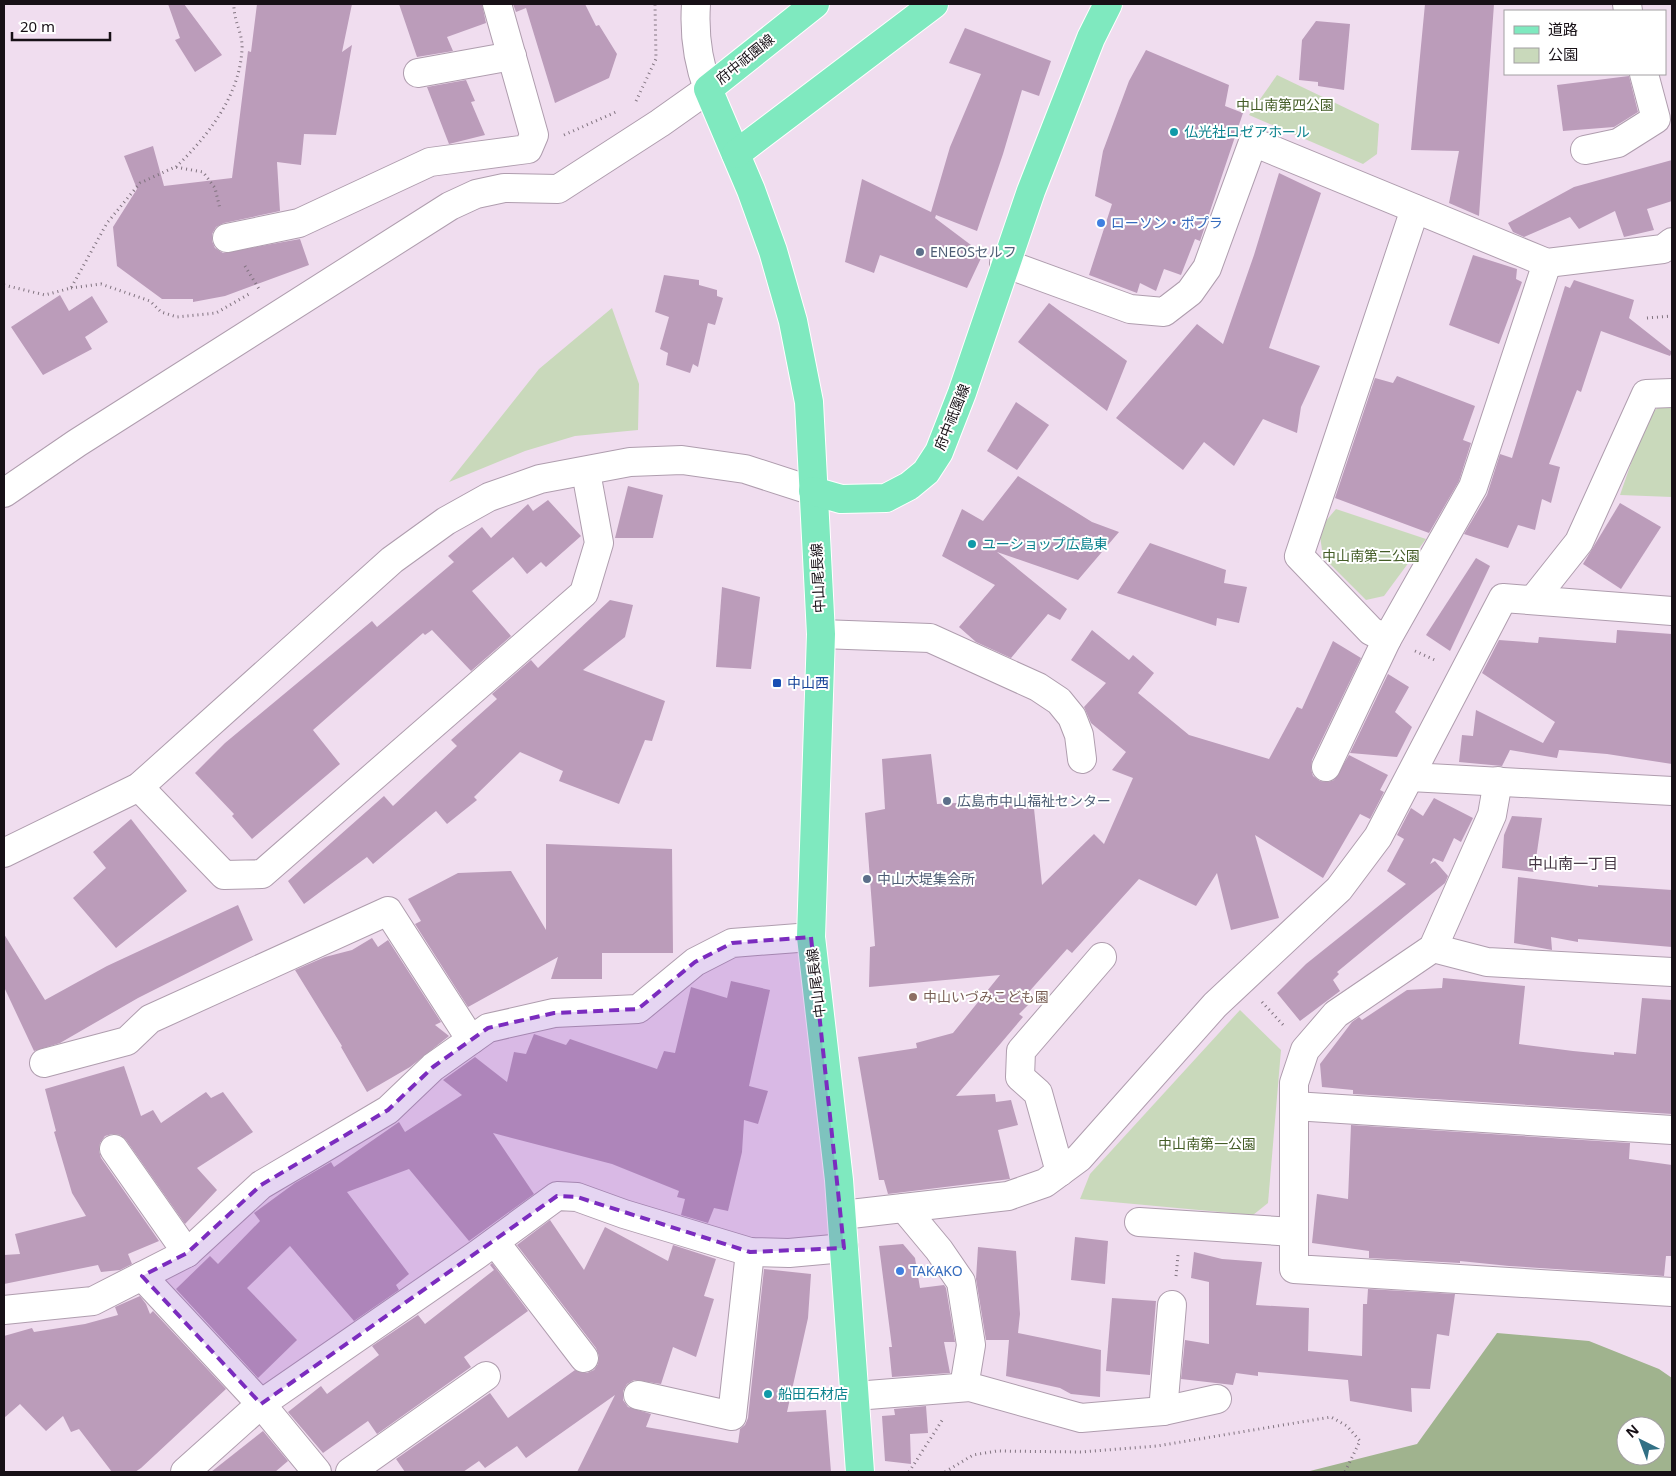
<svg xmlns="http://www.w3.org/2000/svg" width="1676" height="1476" viewBox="0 0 1676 1476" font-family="'Noto Sans','Noto Sans JP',sans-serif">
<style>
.green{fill:#c9d9bb}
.forest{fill:#a0b38e;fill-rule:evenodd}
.building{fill:#bb9cba}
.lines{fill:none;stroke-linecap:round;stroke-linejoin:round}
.minor-casing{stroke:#af9dae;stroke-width:30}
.major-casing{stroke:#fff;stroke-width:30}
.path{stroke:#80737f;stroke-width:3;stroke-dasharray:1 4;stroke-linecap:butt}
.minor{stroke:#fff;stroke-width:28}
.major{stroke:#7fe9bf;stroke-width:28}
.marked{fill:#7b2cbf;fill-opacity:0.2;stroke:#7b2cbf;stroke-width:4;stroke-dasharray:10 6;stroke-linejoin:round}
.culture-dot{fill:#0f9aa8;stroke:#fff;stroke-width:2}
.shop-dot{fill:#3f7fe0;stroke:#fff;stroke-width:2}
.service-dot{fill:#5c6f8a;stroke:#fff;stroke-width:2}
.transit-dot{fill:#1a4fb4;stroke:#fff;stroke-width:2}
.education-dot{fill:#8d6e63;stroke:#fff;stroke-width:2}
.labels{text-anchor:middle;stroke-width:4;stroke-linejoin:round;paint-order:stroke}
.street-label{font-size:14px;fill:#171016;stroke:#fff}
.park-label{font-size:14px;fill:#435c26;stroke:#fff}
.culture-label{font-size:14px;fill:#0d838f;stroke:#fff;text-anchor:start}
.shop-label{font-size:14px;fill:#366cbe;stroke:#fff;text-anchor:start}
.service-label{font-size:14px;fill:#4e5e75;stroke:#fff;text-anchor:start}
.transit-label{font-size:14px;fill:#164399;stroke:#fff;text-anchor:start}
.education-label{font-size:14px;fill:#785e54;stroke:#fff;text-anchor:start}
.neighbourhood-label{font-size:15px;fill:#453644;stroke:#fff}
</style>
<rect width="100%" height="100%" fill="#f0ddef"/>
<!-- green -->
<g class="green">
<polygon points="1277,75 1379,124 1377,154 1363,164 1249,115"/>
<polygon points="612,308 639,384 638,430 575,436 525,451 449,482 539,369"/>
<polygon points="1672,405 1672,497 1620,495 1647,417 1660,406"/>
<polygon points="1336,509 1426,539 1384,596 1366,600 1323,557 1319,529"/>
<polygon points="1240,1010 1281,1050 1268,1203 1253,1215 1080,1199 1090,1174"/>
</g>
<!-- forest -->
<path class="forest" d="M 1497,1333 L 1589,1341 L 1659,1369 L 1672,1378 L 1672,1472 L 1306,1472 L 1417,1444 ZM 1626,1426 L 1656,1426 L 1656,1456 L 1626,1456 Z"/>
<!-- building -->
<g class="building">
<polygon points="168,4 184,4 222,55 195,72 175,40 180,38"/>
<polygon points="257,4 352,4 342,52 352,45 336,135 304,134 301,165 277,162 280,211 224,223 216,227 212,234 212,241 215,248 223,253 300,239 309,265 225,296 193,302 193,299 162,299 117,266 113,227 137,189 124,156 153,146 164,186 232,178 248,51 251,52"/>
<polygon points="399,4 482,4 486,23 447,37 453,51 417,57"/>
<polygon points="513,4 585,4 596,26 599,25 617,54 609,78 555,103 526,8 516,12"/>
<polygon points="1425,4 1494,4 1479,216 1449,203 1459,151 1411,150"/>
<polygon points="1316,21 1350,24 1344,90 1318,86 1318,82 1299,80 1302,40"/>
<polygon points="965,28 1051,61 1039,96 1022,90 1003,154 977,231 936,215 935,218 983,254 967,288 880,255 874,273 845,262 862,179 931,212 950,147 981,74 949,63"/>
<polygon points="1146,50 1229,85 1225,106 1243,113 1200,241 1195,239 1181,275 1164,269 1156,291 1140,283 1137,293 1089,275 1112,204 1095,196 1103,151 1129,81"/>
<polygon points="1629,76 1638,112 1614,127 1563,131 1557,85"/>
<polygon points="466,80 475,101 471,102 485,135 449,144 427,87"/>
<polygon points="1672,160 1672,201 1647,209 1654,230 1624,237 1615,211 1579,229 1570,217 1524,237 1513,232 1508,223 1574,187"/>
<polygon points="1279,173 1321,193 1269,348 1320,366 1301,407 1297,433 1263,419 1234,466 1204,442 1183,470 1116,418 1197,324 1223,344 1254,255"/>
<polygon points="1473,255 1517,269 1516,279 1522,282 1499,344 1449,325"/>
<polygon points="664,275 699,280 699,285 717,290 717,296 723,298 715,325 708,323 698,367 693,364 690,373 666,365 668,353 660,349 669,317 655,312"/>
<polygon points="1574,280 1634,300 1629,318 1672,352 1670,356 1601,331 1581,392 1577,390 1549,464 1560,467 1551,503 1542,499 1535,530 1518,525 1508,548 1464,534 1487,495 1500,454 1512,458 1565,286 1570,288"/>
<polygon points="60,295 69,311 92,296 108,322 85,337 92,349 43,375 11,327"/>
<polygon points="1049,303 1127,361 1107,411 1018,342"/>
<polygon points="1397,376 1475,406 1463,440 1471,443 1459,481 1429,533 1335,498 1375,378 1393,383"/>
<polygon points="1016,402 1049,425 1017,470 987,451"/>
<polygon points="1018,476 1092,522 1119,532 1078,580 997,552 1067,609 1060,620 1048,614 1011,658 976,642 959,627 995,585 942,556 962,509 983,521"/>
<polygon points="628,486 663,495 653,538 615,538"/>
<polygon points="548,500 581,536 546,567 541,562 527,574 513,557 472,591 511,636 471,671 432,630 425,635 423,633 313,730 340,764 252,839 232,816 234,814 195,773 225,743 372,621 377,627 454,562 448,556 482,527 491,538 528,504 533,511"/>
<polygon points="1620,503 1661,527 1621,589 1583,564"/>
<polygon points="1150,543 1226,570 1224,583 1247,587 1239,623 1217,618 1216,626 1117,593"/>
<polygon points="1476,558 1490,566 1450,651 1426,635"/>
<polygon points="722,587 760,597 751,669 716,667"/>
<polygon points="610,600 633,605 625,637 583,670 665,701 652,741 645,740 619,804 559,781 563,771 520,752 474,797 477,800 447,824 436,811 373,864 367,857 304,904 288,881 384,796 393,806 457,746 451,740 497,699 492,694 531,660 538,668"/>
<polygon points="1092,630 1129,660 1133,655 1154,673 1138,693 1189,735 1269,759 1297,707 1302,709 1333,641 1361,658 1312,760 1311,769 1313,776 1320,781 1328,782 1334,780 1349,755 1388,775 1380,790 1384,792 1370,819 1360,814 1323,878 1255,835 1279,918 1231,930 1217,873 1196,906 1139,879 1072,953 1067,949 1027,994 1032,1001 1019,1014 1023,1017 956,1096 995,1094 996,1102 1011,1100 1018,1125 998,1130 1010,1179 888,1194 884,1180 879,1180 858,1057 917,1048 916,1043 953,1033 1000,975 869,987 870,947 875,946 865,813 885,809 882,759 931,754 937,804 1033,799 1042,885 1094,834 1104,844 1133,778 1112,770 1126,752 1091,723 1084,707 1106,683 1071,660"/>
<polygon points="1617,630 1672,634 1672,764 1607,754 1559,750 1557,758 1510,750 1502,766 1459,762 1462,735 1473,736 1476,710 1543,743 1555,722 1482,673 1499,640 1538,643 1539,637 1616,643"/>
<polygon points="1388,674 1409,687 1395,712 1412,727 1397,757 1350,753"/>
<polygon points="1434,798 1473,818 1461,842 1454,838 1443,862 1433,858 1430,864 1435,861 1448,876 1445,883 1337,972 1339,974 1333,980 1340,991 1300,1021 1277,993 1306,964 1406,884 1387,871 1404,839 1397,835 1411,808 1423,816"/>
<polygon points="1512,816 1542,818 1534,872 1502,868 1504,835"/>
<polygon points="131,819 187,891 116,948 73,898 106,868 93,852"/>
<polygon points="546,844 672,849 673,953 602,953 602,979 551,979 558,957 468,1007 415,924 421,921 408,899 458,873 511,871 546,930"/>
<polygon points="1518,877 1598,887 1598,885 1672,890 1672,947 1578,939 1578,942 1551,937 1552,950 1514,943"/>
<polygon points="238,905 253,940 138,998 60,1043 34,1051 4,987 4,934 45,1000 107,966"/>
<polygon points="372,938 378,947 388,940 441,1022 435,1025 449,1036 410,1067 367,1092 341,1047 342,1046 295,970 325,957 352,950"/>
<polygon points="1443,978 1525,986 1519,1044 1573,1051 1614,1055 1614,1052 1636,1054 1642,998 1672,1000 1672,1114 1353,1094 1353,1090 1322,1087 1320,1064 1352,1022 1359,1017 1362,1020 1407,990 1442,988"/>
<polygon points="731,981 770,990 749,1086 768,1091 758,1124 744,1120 742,1152 728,1211 714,1208 708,1223 681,1215 685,1199 677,1197 679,1191 612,1164 493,1133 534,1194 469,1241 409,1169 347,1192 409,1274 396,1285 399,1290 354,1321 290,1246 247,1288 297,1340 258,1378 176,1289 210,1256 218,1264 260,1221 254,1213 295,1183 331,1162 334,1167 399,1122 405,1132 462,1095 443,1080 475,1057 507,1082 514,1052 526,1054 534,1034 566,1045 570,1039 657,1069 664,1051 675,1053 691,987 727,998"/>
<polygon points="124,1066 141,1116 153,1110 161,1123 206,1092 211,1098 223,1092 253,1132 197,1168 217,1190 185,1224 126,1140 120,1135 112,1134 105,1136 100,1143 99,1151 101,1158 159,1241 128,1254 132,1264 120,1270 101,1272 98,1265 4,1284 4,1255 20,1254 15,1234 86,1216 72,1193 54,1132 56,1131 45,1089"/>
<polygon points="1351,1125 1630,1143 1629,1159 1672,1165 1672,1256 1666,1256 1664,1276 1509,1266 1460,1261 1460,1263 1369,1258 1369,1251 1312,1243 1317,1194 1348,1199"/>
<polygon points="550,1220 584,1270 605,1227 668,1261 673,1245 716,1259 704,1296 714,1299 696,1357 673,1347 661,1384 634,1380 627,1384 623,1391 623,1400 628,1407 651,1414 646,1427 738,1443 740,1429 745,1425 748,1418 764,1269 811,1274 808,1318 787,1412 826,1410 831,1472 577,1472 615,1395 526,1458 517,1446 485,1468 479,1461 463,1472 405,1472 396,1459 490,1393 508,1418 575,1370 587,1373 594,1370 598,1364 599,1356 596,1348 517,1245"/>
<polygon points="1075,1237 1108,1241 1105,1284 1071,1280"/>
<polygon points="903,1244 915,1258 920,1288 944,1285 946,1288 955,1342 944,1342 950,1373 892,1377 889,1347 892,1347 879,1246"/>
<polygon points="978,1247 1016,1251 1020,1314 1018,1333 1101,1350 1100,1397 1071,1394 1060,1388 1006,1376 1009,1340 986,1340 976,1279"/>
<polygon points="1194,1252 1222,1259 1262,1262 1256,1305 1309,1308 1308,1351 1362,1356 1363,1304 1367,1304 1368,1289 1455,1294 1449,1336 1437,1334 1430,1389 1411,1388 1412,1412 1350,1401 1348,1380 1258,1372 1258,1376 1236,1373 1233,1385 1181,1379 1185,1340 1209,1344 1209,1282 1191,1278"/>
<polygon points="492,1263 528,1311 464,1357 471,1367 377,1434 368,1421 323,1453 288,1412 321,1386 327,1394 379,1355 372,1346 418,1315 425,1324 494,1270 490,1265"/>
<polygon points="140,1296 146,1304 150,1314 153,1311 226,1389 141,1468 135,1472 112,1472 79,1429 71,1432 63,1416 46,1431 20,1404 4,1418 4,1336 32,1328 34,1332 85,1324 118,1315 115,1307"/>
<polygon points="1112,1298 1156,1301 1150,1375 1106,1371"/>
<polygon points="926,1406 928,1433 910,1434 911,1464 885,1461 882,1416 895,1415 894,1409"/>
<polygon points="263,1431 288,1461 275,1472 211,1472"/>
</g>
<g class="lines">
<defs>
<g id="minor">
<polyline points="1627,4 1628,11"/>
<polyline points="418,73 512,56"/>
<polyline points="1585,150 1618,143 1656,119 1644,74"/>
<polyline points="1415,209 1299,556 1371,631 1387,639 1473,487 1547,263"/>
<polyline points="227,238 299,223 430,162 528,149 534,135 497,4"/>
<polyline points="1004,263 1130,309 1164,312 1190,292 1207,268 1253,142 1547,263 1663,249 1672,242"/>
<path d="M 4,493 L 77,443 L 450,206 L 476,194 L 504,188 L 558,189 L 660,123 L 708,89 C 697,60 694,34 696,4"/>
<polyline points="1533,600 1579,542 1646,394 1672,393"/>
<polyline points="821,634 930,638 1038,687 1059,701 1072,717 1079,735 1082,759"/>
<polyline points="1326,767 1387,639"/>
<polyline points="1410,777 1672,791"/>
<polyline points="1498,781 1492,815 1433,948 1336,1014 1305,1050 1294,1083 1294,1269 1672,1292"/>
<polyline points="139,787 224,875 262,874 584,593 599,543 586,472"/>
<polyline points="4,853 139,787 392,560 446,521 489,497 540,479 630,462 682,460 745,469 813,491"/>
<polyline points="1433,948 1487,962 1672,972"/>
<polyline points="44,1063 127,1041 150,1019 388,911 471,1040"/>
<polyline points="1294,1106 1672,1130"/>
<polyline points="114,1149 187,1253"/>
<polyline points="1060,1172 1038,1093 1020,1077 1021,1051 1102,957"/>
<polyline points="904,1208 939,1250 961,1282 971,1345 964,1387"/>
<polyline points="842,1215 1008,1196 1045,1183 1079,1158 1215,1005 1339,889 1378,837 1503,598 1672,611"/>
<polyline points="1139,1222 1294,1232"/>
<polyline points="495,1242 584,1358"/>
<polyline points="142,1276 261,1404 317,1472"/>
<polyline points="4,1310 93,1301 187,1253 261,1185 388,1110 433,1067 488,1028 554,1013 638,1009 695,962 732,943 811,937"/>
<polyline points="638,1395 732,1416 750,1252"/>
<polyline points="855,1396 970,1387 1081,1418 1163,1411 1217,1399"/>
<polyline points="1163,1411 1172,1305"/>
<polyline points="185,1472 261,1404 478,1254 557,1196 577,1197 624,1214 750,1252 789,1253 844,1248"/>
<polyline points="350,1472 486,1376"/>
</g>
<g id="major">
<polyline points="815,4 708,89 751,190 773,251 793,321 809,402 821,634 811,937 839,1180 860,1472"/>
<polyline points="736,154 934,4"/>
<polyline points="813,491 841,499 886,498 909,486 926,472 939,452 962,393 1031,191 1091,38 1108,4"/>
</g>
</defs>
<!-- minor casing -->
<use href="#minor" class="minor-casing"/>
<!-- major casing -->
<use href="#major" class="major-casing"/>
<!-- path -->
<g class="path">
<polyline points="636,101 656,59 655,4"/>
<polyline points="564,135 616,112"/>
<path d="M 176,167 C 208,136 240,95 242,49 C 243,33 233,20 234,4"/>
<polyline points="245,266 259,289 257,290"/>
<polyline points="4,285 45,295 71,288 107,223 140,183 175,167 203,172 215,188 220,209"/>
<polyline points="71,288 101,284 150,301 161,312 177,317 216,313 249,294"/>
<polyline points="1647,318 1672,316"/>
<polyline points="1415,651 1437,661"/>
<polyline points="1262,1002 1285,1027"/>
<polyline points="1176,1276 1178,1255"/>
<polyline points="909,1472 943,1419"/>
<polyline points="945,1472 973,1455 997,1451 1081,1452 1157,1446 1331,1417 1347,1426 1360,1441 1345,1472"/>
</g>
<!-- minor -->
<use href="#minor" class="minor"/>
<!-- major -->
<use href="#major" class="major"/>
</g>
<!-- marked area -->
<path class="marked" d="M 811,937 L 844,1248 L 750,1252 L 577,1197 L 557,1196 L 261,1404 L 142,1276 L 187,1253 L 261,1185 L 388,1110 L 433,1067 L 488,1028 L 554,1013 L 638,1009 L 695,962 L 732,943 Z"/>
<!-- markers -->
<g class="culture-dot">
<circle cx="1174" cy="132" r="5"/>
<circle cx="972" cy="544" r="5"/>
<circle cx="768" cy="1394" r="5"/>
</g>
<g class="shop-dot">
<circle cx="1101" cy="223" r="5"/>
<circle cx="900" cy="1271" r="5"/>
</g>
<g class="service-dot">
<circle cx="920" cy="252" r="5"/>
<circle cx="947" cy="801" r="5"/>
<circle cx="867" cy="879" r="5"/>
</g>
<rect class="transit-dot" x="772" y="678" width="10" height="10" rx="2.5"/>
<circle class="education-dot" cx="913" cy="997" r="5"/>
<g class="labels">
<!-- street labels -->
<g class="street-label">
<text transform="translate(745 59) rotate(-39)" y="5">府中祇園線</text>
<text transform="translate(952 417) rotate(-68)" y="5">府中祇園線</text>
<text transform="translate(818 578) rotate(-93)" y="5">中山尾長線</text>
<text transform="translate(816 983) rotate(-97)" y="5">中山尾長線</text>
</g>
<!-- park labels -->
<g class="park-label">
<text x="1285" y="110">中山南第四公園</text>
<text x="1371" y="561">中山南第二公園</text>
<text x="1207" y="1149">中山南第一公園</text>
</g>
<!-- culture labels -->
<g class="culture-label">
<text x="1184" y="137">仏光社ロゼアホール</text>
<text x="982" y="549">ユーショップ広島東</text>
<text x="778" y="1399">船田石材店</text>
</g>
<!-- shop labels -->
<g class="shop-label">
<text x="1111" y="228">ローソン・ポプラ</text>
<text x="910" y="1276">TAKAKO</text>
</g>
<!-- service labels -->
<g class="service-label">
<text x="930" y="257">ENEOSセルフ</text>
<text x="957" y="806">広島市中山福祉センター</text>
<text x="877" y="884">中山大堤集会所</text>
</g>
<!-- transit labels -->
<g class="transit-label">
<text x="787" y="688">中山西</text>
</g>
<!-- education labels -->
<g class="education-label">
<text x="923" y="1002">中山いづみこども園</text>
</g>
<!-- neighbourhood labels -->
<g class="neighbourhood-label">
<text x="1573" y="869">中山南一丁目</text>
</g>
</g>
<!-- border -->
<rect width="1676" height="1476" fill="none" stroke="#171016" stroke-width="10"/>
<!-- legend -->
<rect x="1504" y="10" width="162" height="65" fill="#ffffff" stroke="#a29fa2"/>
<rect x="1514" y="26" width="25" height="8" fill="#7fe9bf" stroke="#a29fa2"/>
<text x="1548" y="35" font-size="15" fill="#171016">道路</text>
<rect x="1514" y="48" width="25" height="15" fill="#c9d9bb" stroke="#a29fa2"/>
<text x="1548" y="60" font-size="15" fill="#171016">公園</text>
<!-- north arrow -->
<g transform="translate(1641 1441) rotate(318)"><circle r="24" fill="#ffffff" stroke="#a29fa2"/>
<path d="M0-4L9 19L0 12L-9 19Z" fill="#317085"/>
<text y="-8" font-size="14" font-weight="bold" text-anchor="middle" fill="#171016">N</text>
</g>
<!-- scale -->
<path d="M12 32v8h98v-8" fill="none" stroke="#171016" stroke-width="2.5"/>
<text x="20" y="32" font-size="15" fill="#171016" stroke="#ffffff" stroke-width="4" paint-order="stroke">20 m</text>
</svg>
